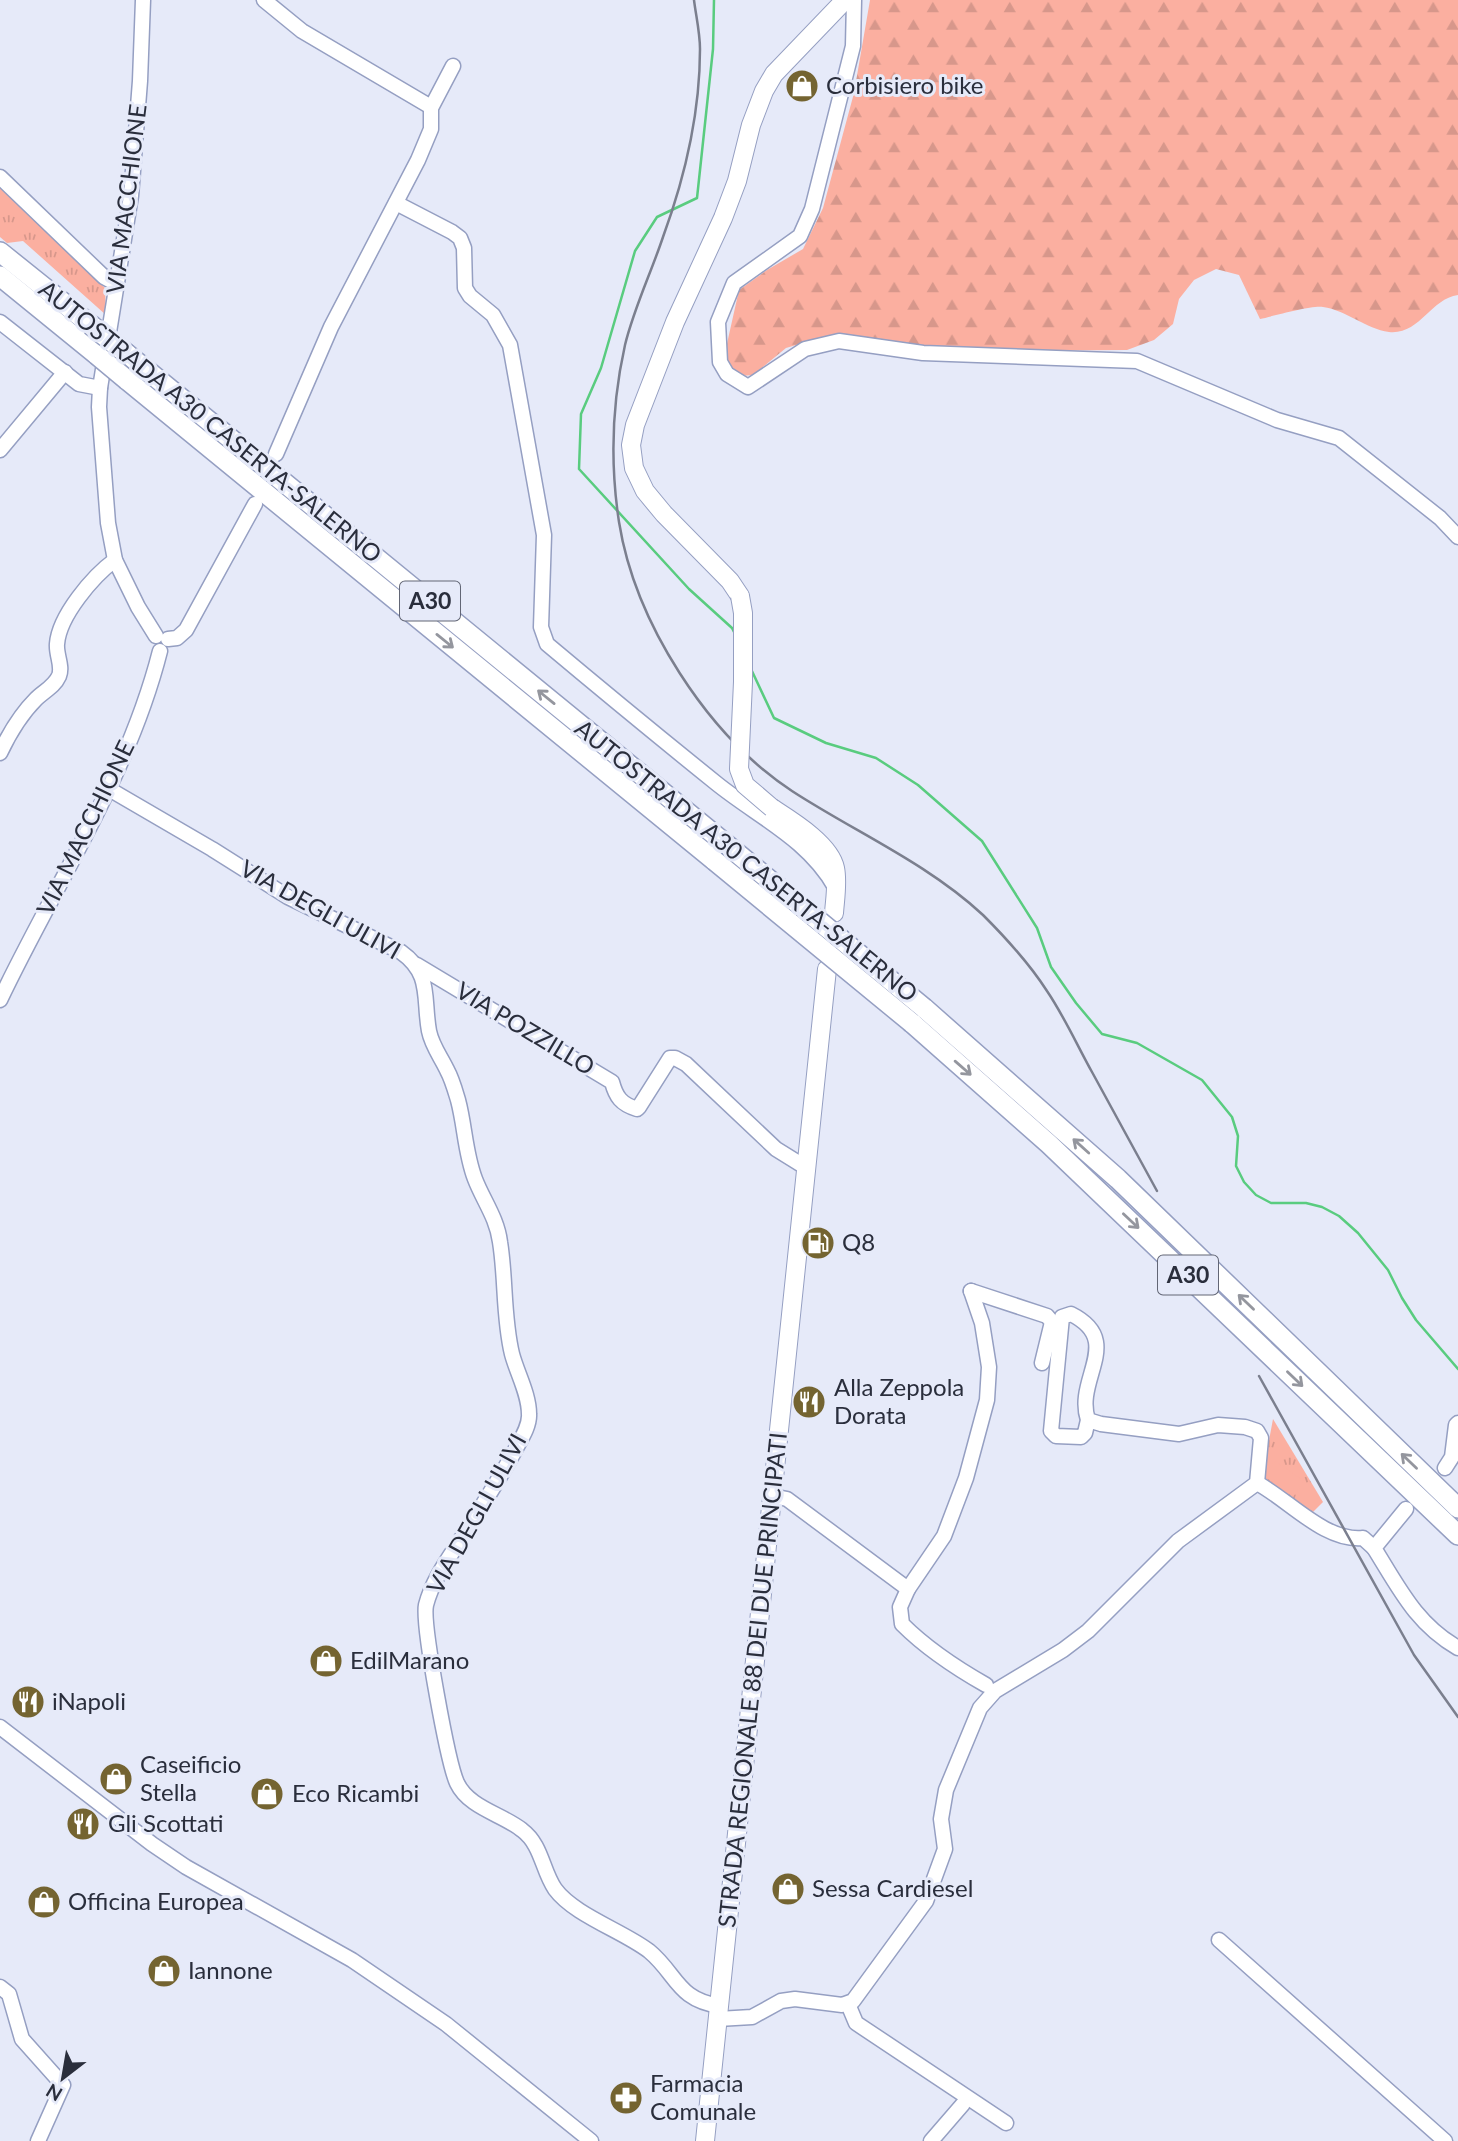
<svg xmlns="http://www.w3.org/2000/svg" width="1458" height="2141" viewBox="0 0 1458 2141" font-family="Lato,sans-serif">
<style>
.grass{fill:url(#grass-tufts)}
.forest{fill:url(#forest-firs)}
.pitch{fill:#fbafa0}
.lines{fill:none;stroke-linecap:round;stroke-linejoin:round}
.stream{stroke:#59cc7f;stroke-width:2.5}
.minor-casing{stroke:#959fc2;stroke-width:17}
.major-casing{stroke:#959fc2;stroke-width:20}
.highway-casing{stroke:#959fc2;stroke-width:22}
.minor{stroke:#fff;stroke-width:14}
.major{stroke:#fff;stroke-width:18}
.highway{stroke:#fff;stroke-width:19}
.rail{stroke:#7b7f8e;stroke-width:2.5}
.major-bridge-casing{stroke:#959fc2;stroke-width:20;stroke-linecap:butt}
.highway-bridge-casing{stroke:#959fc2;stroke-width:22;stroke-linecap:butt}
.major-bridge{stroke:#fff;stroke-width:18}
.highway-bridge{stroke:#fff;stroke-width:19}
.oneway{stroke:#94969e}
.labels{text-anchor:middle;stroke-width:6;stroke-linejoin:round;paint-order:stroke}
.shield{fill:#e6eaf9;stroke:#626675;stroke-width:2}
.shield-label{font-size:23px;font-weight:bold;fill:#2a2e3c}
.poi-label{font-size:24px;fill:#2a2e3c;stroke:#e6eaf9;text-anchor:start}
.street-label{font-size:24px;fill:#2a2e3c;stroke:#e6eaf9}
</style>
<defs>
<pattern id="grass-tufts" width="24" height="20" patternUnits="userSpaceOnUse" patternTransform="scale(1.75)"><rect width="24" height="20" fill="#fbafa0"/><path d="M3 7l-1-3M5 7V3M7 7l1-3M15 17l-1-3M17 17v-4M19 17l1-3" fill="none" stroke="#d7978b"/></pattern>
<pattern id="forest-firs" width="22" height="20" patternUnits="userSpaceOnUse" patternTransform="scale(1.75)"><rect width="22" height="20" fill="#fbafa0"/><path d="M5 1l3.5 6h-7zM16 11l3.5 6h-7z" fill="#d7978b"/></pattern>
</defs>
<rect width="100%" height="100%" fill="#e6eaf9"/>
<!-- grass -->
<g class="grass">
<polygon points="0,185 105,288 106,315 23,241 7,243 0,237"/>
<polygon points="1273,1419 1323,1502 1312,1513 1262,1478"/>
</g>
<!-- forest -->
<path class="forest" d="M 870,0 L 1458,0 L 1458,295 C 1430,299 1420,335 1389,332 C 1366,329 1346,310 1323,307 C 1312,305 1274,316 1260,319 L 1239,275 L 1216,269 L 1194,280 L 1179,299 L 1173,324 L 1154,340 L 1127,350 L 991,351 L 884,344 L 830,335 L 786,348 L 753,375 L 741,376 L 729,365 L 726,348 L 739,290 L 767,270 L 803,249 L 823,208 L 854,93 Z"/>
<!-- pitch -->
<polygon class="pitch" points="1275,1461 1304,1481 1293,1497 1264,1476"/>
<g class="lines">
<!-- stream -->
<g class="stream">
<polyline points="714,0 713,49 697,198 657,217 635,251 601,368 581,414 579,469 689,589 732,628 735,634"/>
<polyline points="751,669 774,718 826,743 876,758 918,785 982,841 1037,928 1051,967 1076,1003 1102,1034 1137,1043 1202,1080 1232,1117 1238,1136 1236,1166 1244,1182 1256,1195 1271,1203 1306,1203 1322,1207 1339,1216 1358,1233 1388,1270 1402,1298 1416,1320 1458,1369"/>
</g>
<defs>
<g id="minor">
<polyline points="143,0 140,81 131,196 100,388 99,407 108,523 115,560 138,607 156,636"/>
<polyline points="264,0 302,31 431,107"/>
<polyline points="854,0 853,46 812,209 800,236 734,283 718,322 720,362 727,374 748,387 805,349 839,341 923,353 1137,361 1277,420 1339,438 1440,518 1458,537"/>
<polyline points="0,177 104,277 117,284"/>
<path d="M 396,203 L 452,232 L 460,238 L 464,248 L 465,288 L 470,296 L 493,315 L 510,345 L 544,535 L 541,627 L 547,644 C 603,691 659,737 716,783 C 758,817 808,839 835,887"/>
<polyline points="0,322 79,384 100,388"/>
<polyline points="0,450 65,372"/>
<polyline points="276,454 331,327 418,160 431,129 431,108 453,66"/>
<polyline points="168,639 177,638 186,630 255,504"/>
<path d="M 0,753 C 9,734 21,714 36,699 C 44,691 54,687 59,676 C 63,666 56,655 57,644 C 59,616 93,576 115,560"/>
<path d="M 109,789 L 212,849 L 288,897 L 401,952 C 432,974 423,998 429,1031 C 432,1046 441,1057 447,1070 C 452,1079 455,1090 458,1100 C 465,1126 465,1153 475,1179 C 483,1200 497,1218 500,1242 C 506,1279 503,1317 512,1354 C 517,1373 529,1394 529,1414 C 530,1427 519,1442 513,1454 C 497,1483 479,1511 461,1539 C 448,1559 432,1581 426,1605 C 422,1624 448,1763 457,1783 C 469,1808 502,1814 522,1830 C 542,1845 542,1870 555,1889 C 574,1915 623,1931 649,1951 C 677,1974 677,2000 720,2006"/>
<path d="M 417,965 L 612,1082 C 616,1097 621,1104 637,1109 L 639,1107 L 670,1058 L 675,1058 L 686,1064 L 776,1149 L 805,1167"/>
<path d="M 0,1000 C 55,884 128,777 160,651"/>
<polyline points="971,1291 1047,1316 1052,1322 1042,1363"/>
<polyline points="1445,1468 1452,1457 1456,1425 1458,1423"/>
<path d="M 1257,1483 C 1289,1500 1325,1542 1363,1538 L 1374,1548"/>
<path d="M 772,1496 L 787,1499 L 908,1589 L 900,1607 L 902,1624 C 927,1649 956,1668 986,1685"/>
<path d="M 1406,1509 L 1374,1548 C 1399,1588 1416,1624 1458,1648"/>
<polyline points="908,1589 944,1536 966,1478 987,1400 989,1367 982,1323 971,1291"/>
<polyline points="0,1727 152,1844 186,1867 352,1960 446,2024 591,2141"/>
<polyline points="1219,1940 1445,2141"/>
<polyline points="0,1987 9,1994 22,2039 63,2085 38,2141"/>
<polyline points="848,2004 856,2023 1006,2123"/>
<path d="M 718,2019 L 752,2017 L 781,2001 L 795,1999 L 842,2005 L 853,2001 L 926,1901 L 945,1849 L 941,1819 L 946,1790 L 980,1708 L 995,1691 L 1063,1650 L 1088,1631 L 1178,1541 L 1257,1483 L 1261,1438 L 1257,1431 L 1245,1427 L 1218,1425 L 1179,1434 L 1101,1424 L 1088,1420 C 1074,1379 1125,1341 1071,1314 L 1062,1317 L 1051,1431 L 1056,1436 L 1081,1437 L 1085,1433 L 1088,1420"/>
<polyline points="931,2141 963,2104"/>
</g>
<g id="major">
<polyline points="740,596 730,581 664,514 645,491 634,468 631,445 635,425 675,322 723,218 737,181 751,125 764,91 774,74 845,0"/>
<path d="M 772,808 C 792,821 830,844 835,868 C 838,882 835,899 834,913"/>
<polyline points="705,2141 827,969"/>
</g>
<g id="highway">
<polyline points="0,252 91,325"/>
<polyline points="0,276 97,355"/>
<polyline points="127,354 732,849"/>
<polyline points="127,380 715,861"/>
<polyline points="924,1008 1118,1179 1458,1508"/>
<polyline points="912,1023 1049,1144 1458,1535"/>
</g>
</defs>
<!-- minor casing -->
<use href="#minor" class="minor-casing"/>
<!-- major casing -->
<use href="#major" class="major-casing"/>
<!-- highway casing -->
<use href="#highway" class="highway-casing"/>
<!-- minor -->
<use href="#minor" class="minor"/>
<!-- major -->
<use href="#major" class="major"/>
<!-- highway -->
<use href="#highway" class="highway"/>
<!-- rail -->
<g class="rail">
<path d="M 694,0 C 696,16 700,33 700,49 C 700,114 685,177 663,237 C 651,273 634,308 625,345 C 612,403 610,463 619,522 C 635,622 707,735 792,791 C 855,832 927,863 983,915 C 1006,938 1029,963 1047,991 C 1064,1016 1077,1045 1092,1072 C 1114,1112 1135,1151 1157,1191"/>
<polyline points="1259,1376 1414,1655 1458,1717"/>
</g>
<defs>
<polyline id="major-bridge" points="740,596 743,613 743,682 739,769 745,785 772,808"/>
<g id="highway-bridge">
<polyline points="91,325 127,354"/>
<polyline points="97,355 127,380"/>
<polyline points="732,849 924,1008"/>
<polyline points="715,861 912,1023"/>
</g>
</defs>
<!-- major-bridge casing -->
<use href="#major-bridge" class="major-bridge-casing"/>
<!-- highway-bridge casing -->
<use href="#highway-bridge" class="highway-bridge-casing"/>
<!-- major-bridge -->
<use href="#major-bridge" class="major-bridge"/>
<!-- highway-bridge -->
<use href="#highway-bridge" class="highway-bridge"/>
</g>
<!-- one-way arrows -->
<defs><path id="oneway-shaft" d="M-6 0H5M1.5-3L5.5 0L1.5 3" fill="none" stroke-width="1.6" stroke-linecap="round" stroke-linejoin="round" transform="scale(1.75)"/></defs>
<g class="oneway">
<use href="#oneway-shaft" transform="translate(445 641) rotate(39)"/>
<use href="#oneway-shaft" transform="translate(546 697) rotate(-141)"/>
<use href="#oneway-shaft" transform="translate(963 1068) rotate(41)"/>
<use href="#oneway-shaft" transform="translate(1081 1146) rotate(-138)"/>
<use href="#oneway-shaft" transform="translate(1131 1221) rotate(43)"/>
<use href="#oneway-shaft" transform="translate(1246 1302) rotate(-136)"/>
<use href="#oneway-shaft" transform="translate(1295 1379) rotate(44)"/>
<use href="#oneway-shaft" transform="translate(1409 1461) rotate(-136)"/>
</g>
<!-- icons -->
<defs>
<symbol id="shop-disc" viewBox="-11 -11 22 22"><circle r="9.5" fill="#746431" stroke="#e6eaf9"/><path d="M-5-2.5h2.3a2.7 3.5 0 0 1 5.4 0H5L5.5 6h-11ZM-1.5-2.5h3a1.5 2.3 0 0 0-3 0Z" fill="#fff"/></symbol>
<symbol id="fuel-disc" viewBox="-11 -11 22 22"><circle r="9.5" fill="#746431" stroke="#e6eaf9"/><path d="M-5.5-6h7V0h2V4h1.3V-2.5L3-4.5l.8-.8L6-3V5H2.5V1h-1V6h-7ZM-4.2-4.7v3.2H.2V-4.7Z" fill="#fff"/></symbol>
<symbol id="restaurant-disc" viewBox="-11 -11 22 22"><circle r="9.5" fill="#746431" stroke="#e6eaf9"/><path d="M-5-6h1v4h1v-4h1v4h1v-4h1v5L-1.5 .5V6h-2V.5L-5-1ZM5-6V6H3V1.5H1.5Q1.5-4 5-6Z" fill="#fff"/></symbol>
<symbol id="pharmacy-disc" viewBox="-11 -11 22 22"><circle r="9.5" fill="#746431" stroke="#e6eaf9"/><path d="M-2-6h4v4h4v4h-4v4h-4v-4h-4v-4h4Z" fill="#fff"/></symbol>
</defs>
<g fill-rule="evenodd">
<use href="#shop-disc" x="783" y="67" width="38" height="38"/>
<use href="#fuel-disc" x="799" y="1224" width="38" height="38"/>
<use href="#restaurant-disc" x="790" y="1383" width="38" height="38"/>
<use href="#shop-disc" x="307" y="1642" width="38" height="38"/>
<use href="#restaurant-disc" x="9" y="1683" width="38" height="38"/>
<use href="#shop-disc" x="97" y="1760" width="38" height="38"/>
<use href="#shop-disc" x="248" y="1775" width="38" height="38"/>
<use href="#restaurant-disc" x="64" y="1805" width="38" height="38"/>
<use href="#shop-disc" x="769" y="1870" width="38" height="38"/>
<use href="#shop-disc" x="25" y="1883" width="38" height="38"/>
<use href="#shop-disc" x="145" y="1952" width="38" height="38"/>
<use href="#pharmacy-disc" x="607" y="2079" width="38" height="38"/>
</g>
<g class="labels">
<!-- shield labels -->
<g class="shield">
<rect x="400" y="581.5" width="60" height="39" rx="5"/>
<rect x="1158" y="1255.5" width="60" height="39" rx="5"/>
</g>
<g class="shield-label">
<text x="430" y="609">A30</text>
<text x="1188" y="1283">A30</text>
</g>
<!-- poi labels -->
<g class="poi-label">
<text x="826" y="94">Corbisiero bike</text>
<text x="842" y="1251">Q8</text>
<text x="834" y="1396">Alla Zeppola<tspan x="834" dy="28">Dorata</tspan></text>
<text x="350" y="1669">EdilMarano</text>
<text x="52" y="1710">iNapoli</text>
<text x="140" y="1773">Caseificio<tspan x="140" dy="28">Stella</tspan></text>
<text x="292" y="1802">Eco Ricambi</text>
<text x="108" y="1832">Gli Scottati</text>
<text x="812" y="1897">Sessa Cardiesel</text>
<text x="68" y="1910">Officina Europea</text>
<text x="188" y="1979">Iannone</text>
<text x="650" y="2092">Farmacia<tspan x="650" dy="28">Comunale</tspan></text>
</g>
<!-- street labels -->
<g class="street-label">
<text transform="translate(127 199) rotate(-83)" y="8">VIA MACCHIONE</text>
<text transform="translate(210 422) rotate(39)" y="8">AUTOSTRADA A30 CASERTA-SALERNO</text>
<text transform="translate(86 828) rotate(-64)" y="8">VIA MACCHIONE</text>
<text transform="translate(746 861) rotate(39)" y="8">AUTOSTRADA A30 CASERTA-SALERNO</text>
<text transform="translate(320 910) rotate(29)" y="8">VIA DEGLI ULIVI</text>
<text transform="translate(525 1029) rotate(31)" y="8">VIA POZZILLO</text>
<text transform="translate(477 1514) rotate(-61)" y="8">VIA DEGLI ULIVI</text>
<text transform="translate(753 1680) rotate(-84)" y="8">STRADA REGIONALE 88 DEI DUE PRINCIPATI</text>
</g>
</g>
<!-- north arrow -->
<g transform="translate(63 2078) rotate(211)" stroke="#e6eaf9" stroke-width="5" paint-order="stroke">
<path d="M0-5L12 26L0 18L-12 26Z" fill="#2a2e3c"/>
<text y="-10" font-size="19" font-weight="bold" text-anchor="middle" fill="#2a2e3c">N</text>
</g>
</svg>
